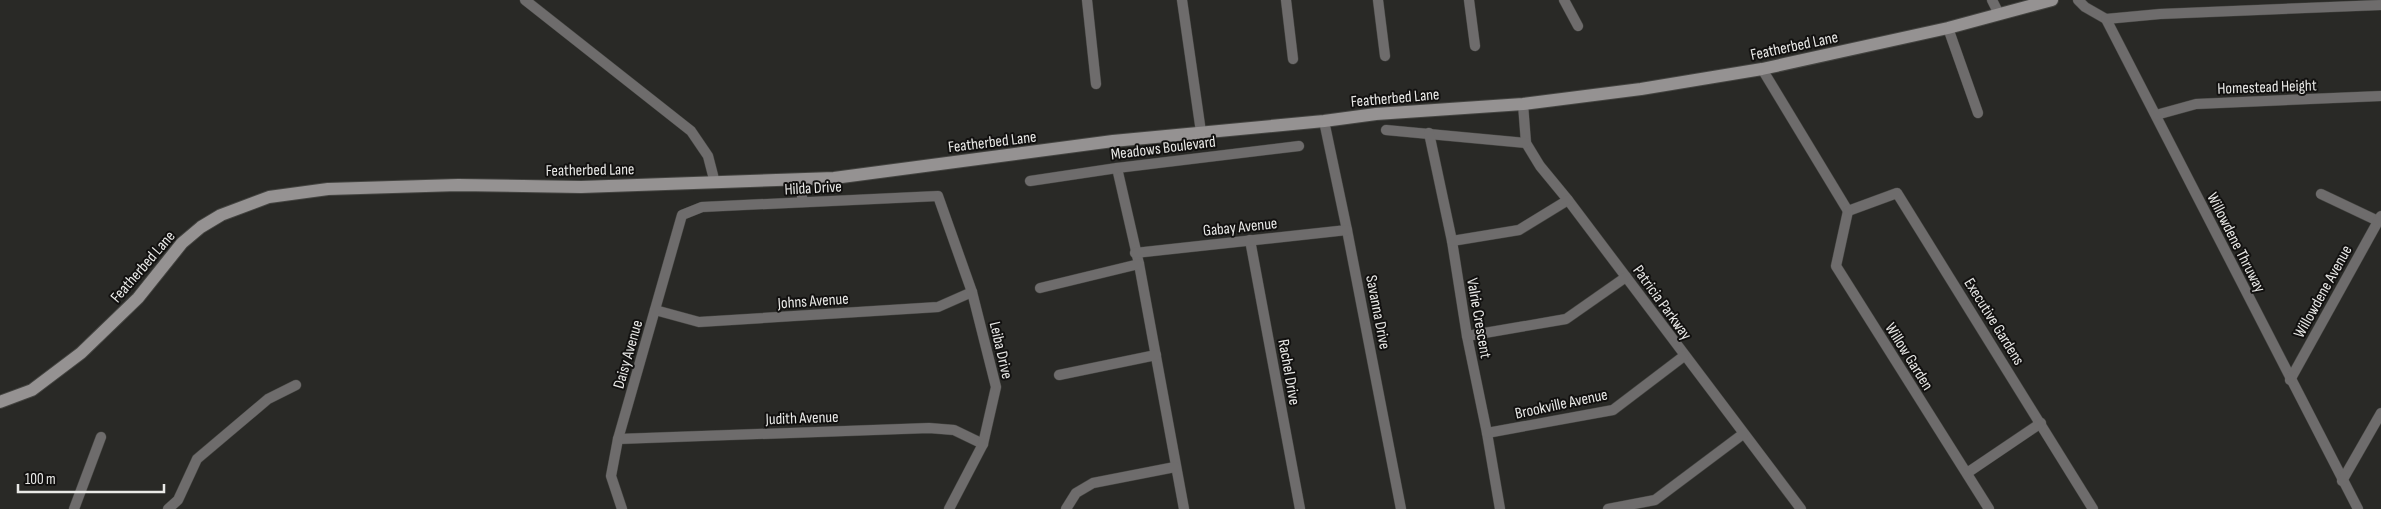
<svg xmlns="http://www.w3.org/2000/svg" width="2381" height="509" viewBox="0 0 2381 509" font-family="'Sofia Sans Condensed',sans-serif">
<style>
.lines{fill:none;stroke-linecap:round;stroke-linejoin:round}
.minor-casing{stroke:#444441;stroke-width:11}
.secondary-casing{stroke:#444441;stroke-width:14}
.minor{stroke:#6e6c6c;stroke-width:10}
.secondary{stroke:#959292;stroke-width:12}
.labels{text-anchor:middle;stroke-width:4;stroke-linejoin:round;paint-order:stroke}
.street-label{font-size:16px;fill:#e9e9e7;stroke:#121110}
</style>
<rect width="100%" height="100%" fill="#292926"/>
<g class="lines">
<defs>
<g id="minor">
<polyline points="525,0 691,131 708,156 715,183"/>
<polyline points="1087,0 1096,84"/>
<polyline points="1182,0 1201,132"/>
<polyline points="1286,0 1293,59"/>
<polyline points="1378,0 1385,56"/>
<polyline points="1469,0 1475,46"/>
<polyline points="1564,0 1578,26"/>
<polyline points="1992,0 1999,14"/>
<polyline points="2078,0 2085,7 2106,19 2358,509"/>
<polyline points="2106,19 2160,14 2381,5"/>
<polyline points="1948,28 1978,113"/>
<polyline points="1762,69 1848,211"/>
<polyline points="1523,104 1526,143 1540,166 1568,200 1801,509"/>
<polyline points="2156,115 2196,104 2381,96"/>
<polyline points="1324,121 1347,230 1401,509"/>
<polyline points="1386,130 1526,143"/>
<polyline points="1429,133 1452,241 1467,336 1487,433 1500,509"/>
<polyline points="1117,168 1139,264 1184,509"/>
<polyline points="1030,181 1117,168 1299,146"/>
<polyline points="2321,194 2378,221"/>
<polyline points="802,202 802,180"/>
<polyline points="1848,211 1897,193 2093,509"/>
<polyline points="1848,211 1836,266 1989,509"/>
<polyline points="1250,240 1300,509"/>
<polyline points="1452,241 1519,230 1568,200"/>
<polyline points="1135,253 1347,230"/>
<polyline points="1040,288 1139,264"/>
<polyline points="655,310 699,322 938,307 972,292"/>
<polyline points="1467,336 1566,319 1626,277"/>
<polyline points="1059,375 1156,355"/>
<polyline points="2290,380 2381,216"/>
<polyline points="1487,433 1613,410 1684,356"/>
<polyline points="618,439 929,428 954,430 983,444"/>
<polyline points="1967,473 2041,423"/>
<polyline points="2342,481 2381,413"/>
<polyline points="74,509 101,437"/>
<polyline points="168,509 178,500 197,459 268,399 296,385"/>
<polyline points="622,509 611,476 618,439 682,215 702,207 938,196 972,292 996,387 983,444 949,509"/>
<polyline points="1066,509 1076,493 1093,483 1175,467"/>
<polyline points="1608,509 1655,500 1743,434"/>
</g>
<polyline id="secondary" points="0,402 32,390 81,353 138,298 182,243 201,227 221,215 269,197 328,189 458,185 581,187 834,178 1113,141 1324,121 1376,114 1523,104 1641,89 1762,69 1948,28 2052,0"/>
</defs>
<!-- minor casing -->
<use href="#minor" class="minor-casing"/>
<!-- secondary casing -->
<use href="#secondary" class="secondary-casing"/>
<!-- minor -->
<use href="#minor" class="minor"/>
<!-- secondary -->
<use href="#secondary" class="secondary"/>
</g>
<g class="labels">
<!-- street labels -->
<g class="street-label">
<text transform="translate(1794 45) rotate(-12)" y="6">Featherbed Lane</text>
<text transform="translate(2267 86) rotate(-2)" y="6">Homestead Height</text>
<text transform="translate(1395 97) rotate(-5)" y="6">Featherbed Lane</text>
<text transform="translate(992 141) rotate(-7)" y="6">Featherbed Lane</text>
<text transform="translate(1163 147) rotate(-7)" y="6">Meadows Boulevard</text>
<text transform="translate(590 169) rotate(-1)" y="6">Featherbed Lane</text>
<text transform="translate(813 187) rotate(-3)" y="6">Hilda Drive</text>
<text transform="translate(1240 226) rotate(-6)" y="6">Gabay Avenue</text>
<text transform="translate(2237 242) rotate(63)" y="6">Willowdene Thruway</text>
<text transform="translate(142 266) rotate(-49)" y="6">Featherbed Lane</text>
<text transform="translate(2322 291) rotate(-61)" y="6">Willowdene Avenue</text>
<text transform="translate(813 300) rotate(-4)" y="6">Johns Avenue</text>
<text transform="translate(1663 302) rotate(54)" y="6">Patricia Parkway</text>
<text transform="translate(1379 312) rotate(79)" y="6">Savanna Drive</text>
<text transform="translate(1480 318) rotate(80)" y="6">Valrie Crescent</text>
<text transform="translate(1995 321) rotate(58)" y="6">Executive Gardens</text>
<text transform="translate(1002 350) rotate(77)" y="6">Leiba Drive</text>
<text transform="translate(627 354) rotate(-74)" y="6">Daisy Avenue</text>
<text transform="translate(1910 356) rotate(58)" y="6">Willow Garden</text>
<text transform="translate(1290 372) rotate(80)" y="6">Rachel Drive</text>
<text transform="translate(1561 403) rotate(-12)" y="6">Brookville Avenue</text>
<text transform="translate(802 417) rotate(-2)" y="6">Judith Avenue</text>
</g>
</g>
<!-- scale -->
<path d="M18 484v8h146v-8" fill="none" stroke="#e9e9e7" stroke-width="2.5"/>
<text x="25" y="484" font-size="15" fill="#e9e9e7" stroke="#121110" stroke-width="4" paint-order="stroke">100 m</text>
</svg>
